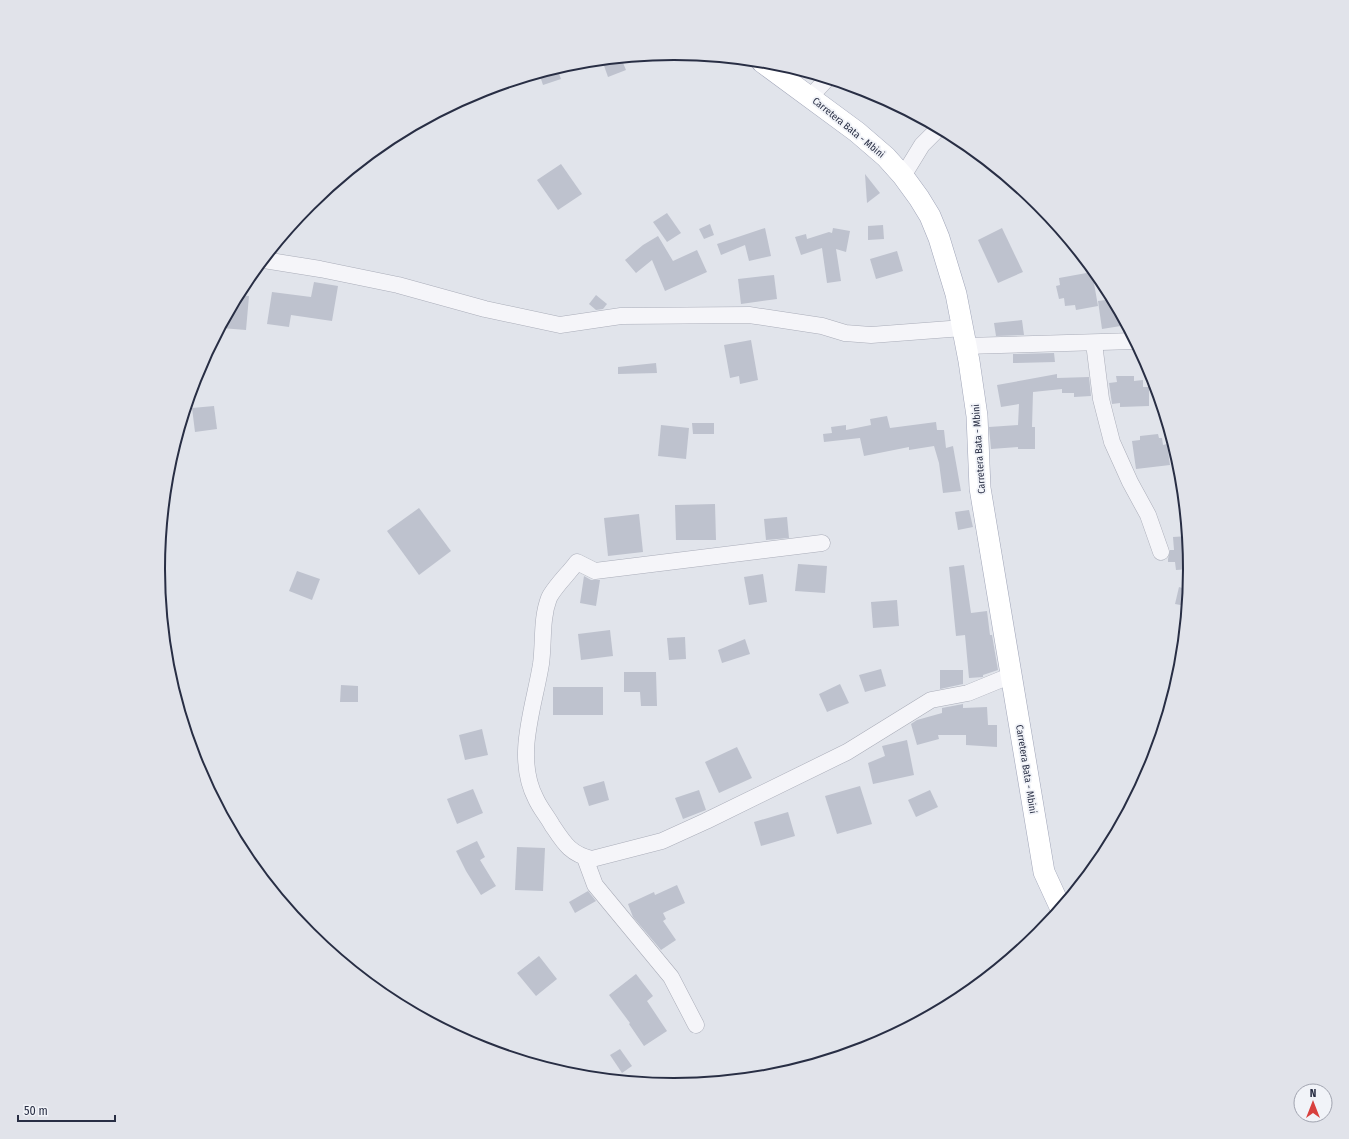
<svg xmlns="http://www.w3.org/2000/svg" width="1349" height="1139" viewBox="0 0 1349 1139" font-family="'Fira Sans Condensed',sans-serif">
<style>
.building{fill:#bec2ce}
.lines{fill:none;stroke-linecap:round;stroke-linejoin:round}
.minor-casing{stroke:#aaadb9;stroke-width:17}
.major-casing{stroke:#a0a5b8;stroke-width:22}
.minor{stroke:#f5f5f9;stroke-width:16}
.major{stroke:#fff;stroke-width:21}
.labels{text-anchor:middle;stroke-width:3.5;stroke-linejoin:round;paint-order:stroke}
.street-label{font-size:10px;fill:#282e44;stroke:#f1f3f8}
.rim{fill:none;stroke:#282e44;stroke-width:2}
</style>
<rect width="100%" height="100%" fill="#e1e4eb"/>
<!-- building -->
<g class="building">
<polygon points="621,58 626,70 608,77 602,60"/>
<polygon points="557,68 561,79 543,85 539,73"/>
<polygon points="561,164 582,194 558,210 537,180"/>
<polygon points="865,174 880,193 867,203"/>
<polygon points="667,213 681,233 667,242 653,222"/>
<polygon points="710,224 714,235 704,239 699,229"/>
<polygon points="883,225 884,239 868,240 868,226"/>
<polygon points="765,228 771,256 749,261 745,245 721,255 717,244"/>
<polygon points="833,228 850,231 846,252 836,249 841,281 827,283 822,248 801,255 795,237 806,234 807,239 829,232 832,233"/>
<polygon points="1002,228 1023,272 998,283 978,240"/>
<polygon points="658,236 673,261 697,250 707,272 665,291 652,260 636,273 625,260 643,245"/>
<polygon points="897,251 903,271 876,279 870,259"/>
<polygon points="1092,272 1098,306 1076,310 1075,305 1065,306 1064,298 1059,299 1056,286 1060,285 1059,278"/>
<polygon points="774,275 777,299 741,304 738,279"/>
<polygon points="314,282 338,286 332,321 291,315 289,327 267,324 272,292 311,297"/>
<polygon points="238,295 249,296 246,330 221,328"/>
<polygon points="596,295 607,304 603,309 596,310 589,304"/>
<polygon points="1113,299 1127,325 1102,329 1098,301"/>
<polygon points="1022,320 1024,335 996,336 994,323"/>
<polygon points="751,340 758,380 740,384 739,376 730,378 724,345"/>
<polygon points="1054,353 1055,362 1013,363 1013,354"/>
<polygon points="656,363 657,373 618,374 618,367"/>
<polygon points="1057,374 1057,378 1089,377 1091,396 1074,397 1074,393 1062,393 1062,389 1033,392 1032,427 1035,427 1035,449 1018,449 1018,447 991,449 989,427 1018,425 1019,404 1001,407 997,385"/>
<polygon points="1116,376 1134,376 1134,381 1143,380 1143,387 1149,387 1149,406 1120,407 1120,403 1112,404 1109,383 1117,382"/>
<polygon points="214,406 217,429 195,432 192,408"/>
<polygon points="887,416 890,428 936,422 937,430 944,430 946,448 953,446 961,491 943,493 939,463 934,446 909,450 909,447 864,456 860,438 824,442 823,434 832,433 831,427 846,425 846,430 871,425 870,419"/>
<polygon points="692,423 714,423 714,434 693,434"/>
<polygon points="661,425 689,428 686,459 658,456"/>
<polygon points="1158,434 1159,438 1162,438 1163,445 1167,444 1170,465 1136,469 1132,441 1140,440 1140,436"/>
<polygon points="715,504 716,540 676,540 675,505"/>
<polygon points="419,508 451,551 419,575 387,531"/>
<polygon points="969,510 973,527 958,530 955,512"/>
<polygon points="639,514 643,552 608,556 604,518"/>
<polygon points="787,517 789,538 766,540 764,519"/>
<polygon points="1188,536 1191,569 1176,570 1175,562 1168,562 1168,559 1170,550 1174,550 1173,537"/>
<polygon points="798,564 827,566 825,593 795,591"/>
<polygon points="964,565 971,613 987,611 990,635 992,635 998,670 983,675 983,677 969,678 965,635 956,636 949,567"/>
<polygon points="297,571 320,579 312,600 289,591"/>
<polygon points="763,574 767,602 749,605 744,577"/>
<polygon points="584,576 591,580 600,580 596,606 580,603"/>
<polygon points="1179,587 1189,590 1186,606 1175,604"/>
<polygon points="897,600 899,626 873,628 871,602"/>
<polygon points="610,630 613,656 581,660 578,634"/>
<polygon points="685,637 686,659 669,660 667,638"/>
<polygon points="745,639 750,654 722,663 718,650"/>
<polygon points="881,669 886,686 865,692 859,675"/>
<polygon points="940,670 963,670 963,684 940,689"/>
<polygon points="624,672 656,672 657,706 641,706 640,692 624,692"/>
<polygon points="840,684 849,703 827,712 819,694"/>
<polygon points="341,685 358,686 358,702 340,702"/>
<rect x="553" y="687" width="50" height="28"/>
<polygon points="963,704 963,708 987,707 988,725 997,725 997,747 966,745 966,735 938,735 939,739 917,745 911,724 917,720 942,713 942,708"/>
<polygon points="482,729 488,755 465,760 459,735"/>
<polygon points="907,740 914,775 873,784 868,763 885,756 882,746"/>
<polygon points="737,747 752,778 719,793 705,762"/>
<polygon points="604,781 609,800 589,806 583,787"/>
<polygon points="860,786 872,824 837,834 825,796"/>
<polygon points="473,789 483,813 457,824 447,799"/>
<polygon points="699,790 706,810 683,819 675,798"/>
<polygon points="930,790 938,807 916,817 908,800"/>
<polygon points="788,812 795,836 761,846 754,822"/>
<polygon points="477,841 485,857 480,860 496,886 481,895 466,871 456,851"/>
<polygon points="517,847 545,848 543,891 515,890"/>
<polygon points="677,885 685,903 663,913 666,919 663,921 676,940 661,950 633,917 628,904 654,892 655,895"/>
<polygon points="588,891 596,901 575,913 569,902"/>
<polygon points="539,956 557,979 536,996 517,973"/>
<polygon points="636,974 653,996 647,1001 667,1031 644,1046 629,1024 630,1023 609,995"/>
<polygon points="620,1049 632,1066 622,1073 610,1055"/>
</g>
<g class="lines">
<defs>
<g id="minor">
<polyline points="811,96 827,79"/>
<polyline points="903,176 922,145 939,128"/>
<polyline points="264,260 320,269 398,285 485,309 560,325 621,316 749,315 822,326 845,333 871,335 963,328"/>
<polyline points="1094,343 1101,399 1112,442 1130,482 1148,515 1161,552"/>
<polyline points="966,346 1135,341"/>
<path d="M 822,543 L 595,571 L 577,562 C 570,572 554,587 549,598 C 541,619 544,642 541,664 C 534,708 514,757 536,799 C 540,808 547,816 552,825 C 564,843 570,854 592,859 L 662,841 L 706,821 L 847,752 L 931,700 L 968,693 L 1012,675"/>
<polyline points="585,858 595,885 671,977 696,1025"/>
</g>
<polyline id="major" points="762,62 857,132 886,157 903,176 919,198 930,216 939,238 956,294 969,361 977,416 980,488 1044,872 1061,909"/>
</defs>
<!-- minor casing -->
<use href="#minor" class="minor-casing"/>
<!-- major casing -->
<use href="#major" class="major-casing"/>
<!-- minor -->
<use href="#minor" class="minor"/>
<!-- major -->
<use href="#major" class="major"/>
</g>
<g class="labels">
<!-- street labels -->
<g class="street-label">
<text transform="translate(849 127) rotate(39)" y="4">Carretera Bata - Mbini</text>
<text transform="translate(978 449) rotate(-94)" y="4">Carretera Bata - Mbini</text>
<text transform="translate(1027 769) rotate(81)" y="4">Carretera Bata - Mbini</text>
</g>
</g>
<!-- crop -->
<path d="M0 0H1349V1139H0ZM165 569a509 509 0 1 1 1018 0a509 509 0 1 1-1018 0Z" fill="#e1e3ea" fill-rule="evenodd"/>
<path class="rim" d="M165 569a509 509 0 1 1 1018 0a509 509 0 1 1-1018 0Z"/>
<!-- north arrow -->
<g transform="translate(1313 1103)"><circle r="19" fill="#f1f3f8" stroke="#a1a4b0"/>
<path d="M0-3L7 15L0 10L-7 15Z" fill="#d8403e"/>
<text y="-6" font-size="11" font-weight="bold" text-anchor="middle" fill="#282e44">N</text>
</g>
<!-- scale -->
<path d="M18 1115v6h97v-6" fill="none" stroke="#282e44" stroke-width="2"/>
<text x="24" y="1115" font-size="12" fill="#282e44" stroke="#f1f3f8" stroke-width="3" paint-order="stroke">50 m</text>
</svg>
